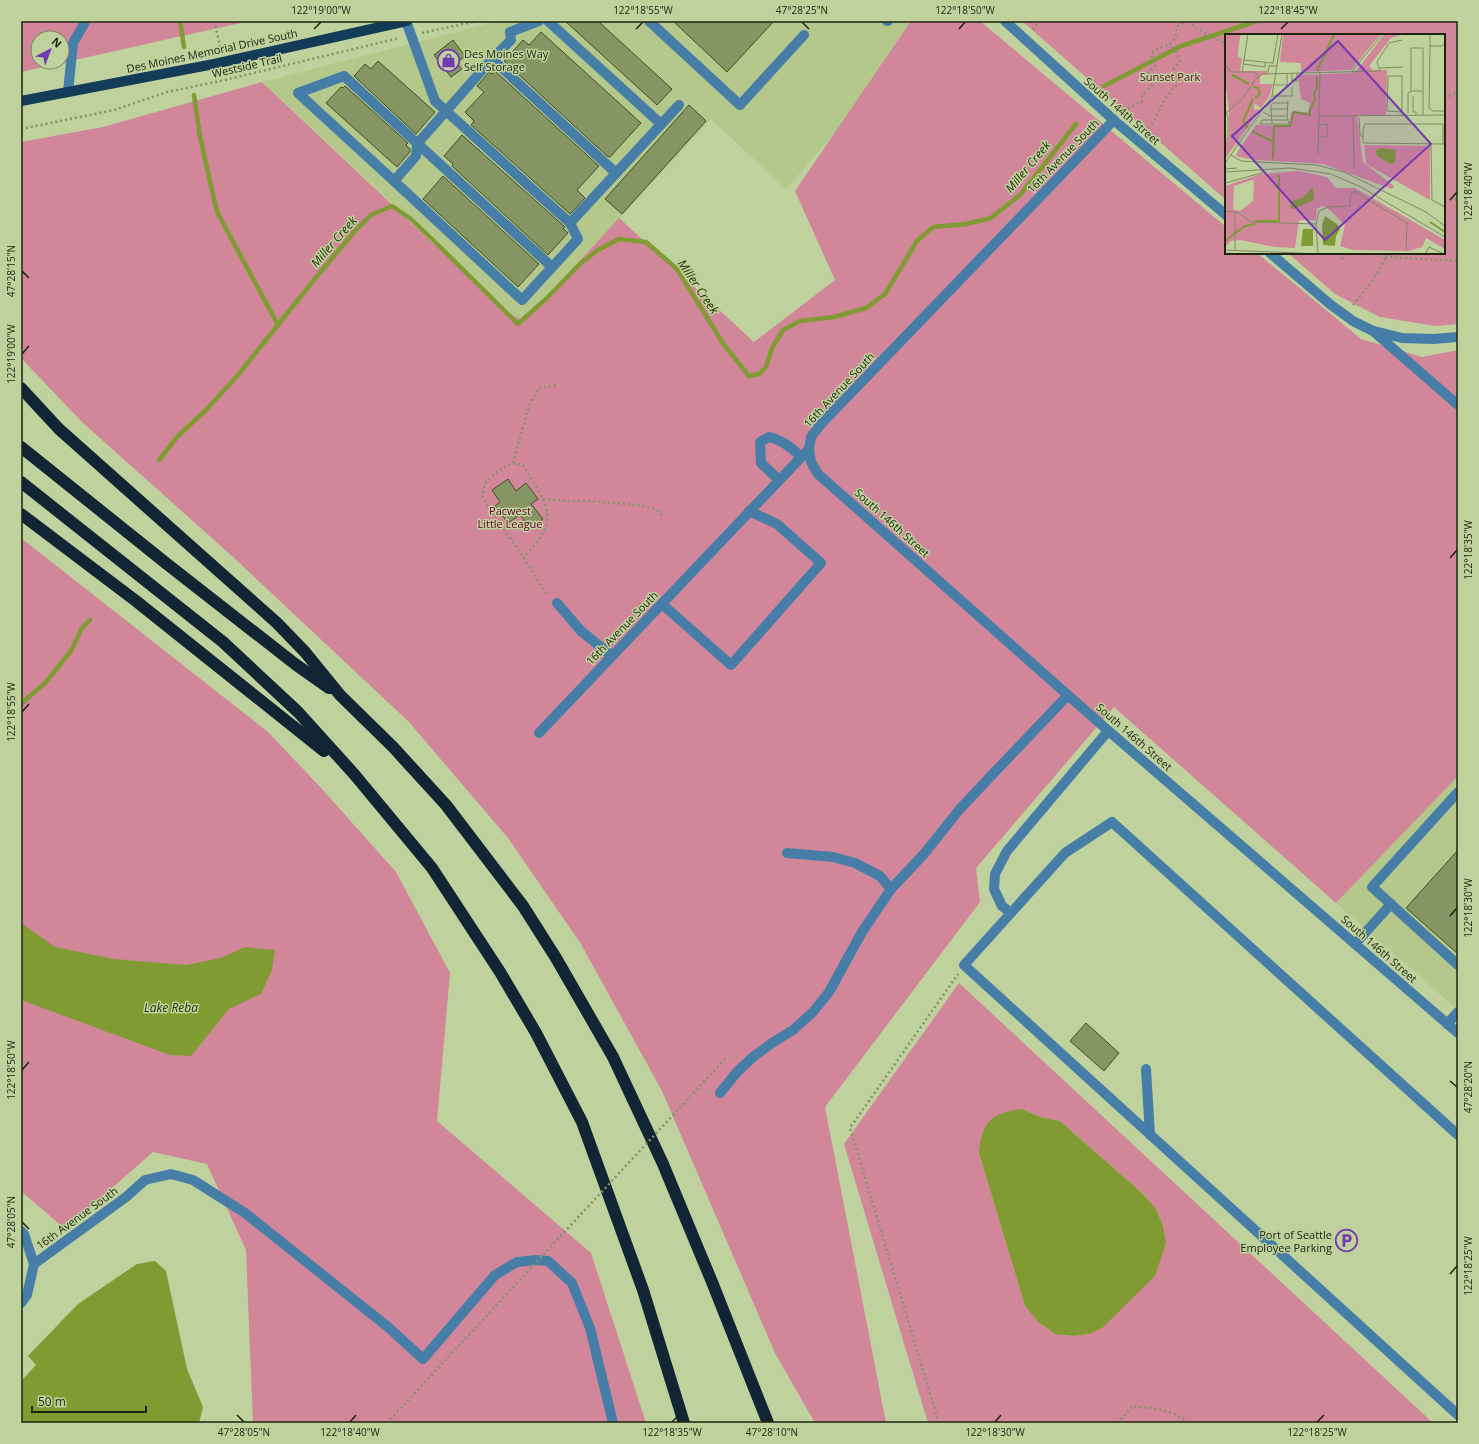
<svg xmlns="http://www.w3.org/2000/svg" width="1479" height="1444" viewBox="0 0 1479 1444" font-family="'Open Sans',sans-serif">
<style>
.built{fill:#b4c88c}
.green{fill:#d1869a;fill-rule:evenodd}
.water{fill:#7f9b31}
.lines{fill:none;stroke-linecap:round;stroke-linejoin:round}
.stream{stroke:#7f9b31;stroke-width:4.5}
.building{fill:#859563;stroke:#425020}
.path{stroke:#85936a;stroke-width:2.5;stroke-dasharray:2 3;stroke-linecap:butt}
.minor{stroke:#477ea8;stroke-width:10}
.major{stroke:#143c58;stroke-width:10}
.highway{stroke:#112534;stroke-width:12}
.path-bridge{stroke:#85936a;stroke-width:2.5;stroke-dasharray:2 3;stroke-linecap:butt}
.ticks{fill:none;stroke:#1e2410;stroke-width:1.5}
.labels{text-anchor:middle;stroke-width:3;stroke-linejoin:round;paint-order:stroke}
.street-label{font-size:11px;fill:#1e2410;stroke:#bfd19c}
.poi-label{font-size:11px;fill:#1e2410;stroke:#bfd19c;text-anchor:start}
.park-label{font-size:11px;fill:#64002d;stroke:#bfd19c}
.water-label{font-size:12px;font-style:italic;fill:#273206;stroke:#bfd19c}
.inset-river{fill:none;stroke:#7f9b31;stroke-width:2}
.inset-road{fill:none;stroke:#7f8c64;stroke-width:1}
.view{fill:#743ab0;fill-opacity:0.15;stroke:#743ab0;stroke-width:2}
.inset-edge{fill:none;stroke:#1e2410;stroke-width:2}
.neatline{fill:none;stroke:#1e2410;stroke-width:1.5}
.ticks-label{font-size:10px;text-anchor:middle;fill:#1e2410}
</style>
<rect width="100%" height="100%" fill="#bfd19c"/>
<!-- built -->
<g class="built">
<polygon points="499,21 934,21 786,189 711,119 522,325 263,82"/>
<polygon points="1458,776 1458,1010 1336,903"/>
</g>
<!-- green -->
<g class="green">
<path d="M 21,21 L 249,21 L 21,72 ZM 38,38 L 62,38 L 62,62 L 38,62 Z"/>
<polygon points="911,21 980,21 1226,227 1226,253 1257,253 1361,339 1422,357 1458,350 1458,776 1336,903 1114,707 976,868 980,902 825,1107 886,1423 815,1423 775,1353 662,1091 581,944 508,838 409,722 232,556 82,422 21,358 21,142 103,127 262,82 456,265 511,315 523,320 522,324 619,218 754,342 835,280 795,191"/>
<polygon points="1022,21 1458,21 1458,324 1435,326 1380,317 1335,294 1288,253 1444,253 1444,35 1226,35 1226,200"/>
<polygon points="21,538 268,732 322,789 396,872 450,973 437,1121 591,1253 646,1423 253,1423 246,1250 207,1164 153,1152 65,1229 21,1191"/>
<path d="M 959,983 L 1433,1423 L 928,1423 L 844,1144 ZM 1022,1109 L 1040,1117 L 1060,1121 L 1143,1194 L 1156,1209 L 1162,1223 L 1089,1334 C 1055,1339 1045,1332 1025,1306 L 979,1153 Z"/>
</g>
<!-- water -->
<g class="water">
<polygon points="21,923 55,947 114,959 187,965 220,958 245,947 275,950 272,970 261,994 229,1009 191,1056 170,1055 21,1000"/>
<path d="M 1022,1109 L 1040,1117 L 1060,1121 L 1143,1194 L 1156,1209 L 1162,1223 L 1166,1243 L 1155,1276 L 1102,1328 L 1089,1334 L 1073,1336 L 1055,1334 L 1038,1322 L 1025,1306 L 979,1153 C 982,1122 991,1113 1022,1109 Z"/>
<polygon points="155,1261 166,1271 187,1369 203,1407 199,1423 21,1423 21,1381 36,1365 28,1356 78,1304 137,1264"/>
</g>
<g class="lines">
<!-- stream -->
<g class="stream">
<polyline points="180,21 184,47"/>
<polyline points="1104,86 1181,46 1257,21"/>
<polyline points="194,95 200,137 217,212 278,325"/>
<polyline points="159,460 178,436 207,409 238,375 313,281 354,232 371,215 392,206 411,219 435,242 518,324 547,298 580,264 598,250 619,239 646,242 677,269 724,345 749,376 759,374 766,367 772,348 783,330 800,321 834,317 866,308 885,294 917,241 933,227 966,224 991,218 1021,194 1076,124"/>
<polyline points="21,704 46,682 71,651 82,628 90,620"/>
</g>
</g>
<!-- building -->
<g class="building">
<polygon points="565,21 598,21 672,89 657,105"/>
<polygon points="673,21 774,21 727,72"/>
<polygon points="541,32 641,123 610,157 608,157 504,61 523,40 529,45"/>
<polygon points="453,40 465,56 457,63 462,69 451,77 434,55"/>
<polygon points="378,61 435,112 416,134 354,76 365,64 371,69"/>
<polygon points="495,71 599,166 577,190 585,198 570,214 471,125 474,121 465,112 484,92 477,86 489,72 492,74"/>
<polygon points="345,86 408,143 406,145 410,149 410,152 397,167 326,103 341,87 343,88"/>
<polygon points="689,105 706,121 622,214 605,199"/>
<polygon points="462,135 565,227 563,228 568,233 548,255 452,166 453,164 444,156"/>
<polygon points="443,176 539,264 518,287 423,199"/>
<polygon points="508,479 516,491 526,483 538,499 531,504 543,519 530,528 520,515 508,523 495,506 500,502 492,490"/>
<polygon points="1458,850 1458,954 1406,908"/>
<polygon points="1086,1023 1119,1053 1104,1071 1070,1041"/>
</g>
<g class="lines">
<!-- path -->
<g class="path">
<polyline points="214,21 221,50"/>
<polyline points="1188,21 1196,28 1226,44"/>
<polyline points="1033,30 1039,21"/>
<polyline points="422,33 477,21"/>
<polyline points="1444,98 1458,92"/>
<path d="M 1124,112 L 1127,109 L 1142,101 L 1142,95 L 1150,88 L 1154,82 L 1148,73 L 1155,66 L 1151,54 C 1160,43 1179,48 1176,27 L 1188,21"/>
<polyline points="21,129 114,110 167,92 225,80 399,38"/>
<polyline points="1145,132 1153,123 1164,100 1177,84 1177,76 1173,74 1174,68 1180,61 1176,52 1170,44"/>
<polyline points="1444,201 1458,199"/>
<polyline points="1376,253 1386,257 1458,261"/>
<polyline points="1342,259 1345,253"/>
<polyline points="1353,305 1373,280 1388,253"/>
<polyline points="513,463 529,406 539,388 556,385"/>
<polyline points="543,499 567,501 590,501 639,505 655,509 662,515"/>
<path d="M 523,558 C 531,549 546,534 547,522 C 550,502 532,482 523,465 L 513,463 L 499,470 L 485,483 L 482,496 C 491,513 502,527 513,542 C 524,558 535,575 545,592 L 548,595"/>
<polyline points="939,1423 850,1128 958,974"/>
<path d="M 1117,1423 L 1133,1406 C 1149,1408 1175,1409 1187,1423"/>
</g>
<!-- minor -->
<g class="minor">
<polyline points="406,21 435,101 570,223 679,105"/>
<polyline points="539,21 510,32 511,40 492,59 616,173"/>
<polyline points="548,21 661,124"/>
<polyline points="649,21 740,105 804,35"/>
<polyline points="887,21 888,21"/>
<polyline points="1005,21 1116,122 1226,215"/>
<polyline points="492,59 417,144 416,156 394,181 522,300 578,239 570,223"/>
<polyline points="68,92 73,43 84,24 83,21"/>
<polyline points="394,181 298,93 344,76 552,267"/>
<polyline points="1270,253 1331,305 1353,321 1373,331 1458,405"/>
<polyline points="1374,331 1402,338 1433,339 1458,337"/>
<polyline points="809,449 811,462 818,474 1104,727 1458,1033"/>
<path d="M 779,480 L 761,463 L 760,442 L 769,437 C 782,440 791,447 801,457"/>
<polyline points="557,603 581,631 612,656"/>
<polyline points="662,604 731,665 821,563 777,524 749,511"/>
<polyline points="539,733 809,449 811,437 821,424 1114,120"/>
<polyline points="1458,792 1372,887 1458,965"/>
<polyline points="787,853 833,857 855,863 880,876 891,889"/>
<polyline points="1011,913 1002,906 994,889 995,874 1007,851 1108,731"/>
<polyline points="1355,944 1391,904"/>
<polyline points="1447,1024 1458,1012"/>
<polyline points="1146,1069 1150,1135"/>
<polyline points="720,1093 737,1072 753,1057 772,1043 793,1030 813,1012 829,992 862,932 891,889 924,854 959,810 990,777 1068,695"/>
<polyline points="1458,1135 1112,822 1065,853 964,965 1458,1415"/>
<polyline points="21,1231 24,1234 34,1264"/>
<polyline points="21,1303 27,1295 34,1264 126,1197 145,1180 171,1174 193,1180 245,1213 388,1327 423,1359 495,1275 517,1262 536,1260 548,1261 572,1283 590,1328 613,1423"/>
</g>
<!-- major -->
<polyline class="major" points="21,101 214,64 407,21"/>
<!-- highway -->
<g class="highway">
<polyline points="21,388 59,429 277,623 305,652 340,695 393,747 446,805 523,906 556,958 613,1057 663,1164 712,1282 768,1423"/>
<polyline points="21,447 167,564 295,664 329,688"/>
<polyline points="21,482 223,642 298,712 354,774 432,868 500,972 536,1033 582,1122 643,1290 684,1423"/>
<polyline points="21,514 136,601 324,751"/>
</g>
<!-- path-bridge -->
<polyline class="path-bridge" points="387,1423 727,1057"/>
</g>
<!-- ticks -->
<path class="ticks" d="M 802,22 L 809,29M 314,29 L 321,22M 636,29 L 643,22M 959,29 L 965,22M 1281,29 L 1288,22M 1450,200 L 1457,192M 22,271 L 29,278M 22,354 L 29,346M 1450,558 L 1457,550M 22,712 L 29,704M 1450,916 L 1457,908M 22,1070 L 29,1062M 1450,1081 L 1457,1087M 22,1222 L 29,1229M 1450,1274 L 1457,1266M 237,1415 L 244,1422M 765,1415 L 772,1422M 350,1422 L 356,1415M 672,1422 L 679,1415M 995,1422 L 1001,1415M 1317,1422 L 1324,1415"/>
<!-- icons -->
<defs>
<symbol id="shop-ring" viewBox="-11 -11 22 22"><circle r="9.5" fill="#bfd19c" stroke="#743ab0" stroke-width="1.5"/><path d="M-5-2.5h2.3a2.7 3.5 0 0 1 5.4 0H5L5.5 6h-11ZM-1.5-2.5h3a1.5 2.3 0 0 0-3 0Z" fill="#743ab0"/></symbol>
<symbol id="parking-ring" viewBox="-11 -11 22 22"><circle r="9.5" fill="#bfd19c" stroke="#743ab0" stroke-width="1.5"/><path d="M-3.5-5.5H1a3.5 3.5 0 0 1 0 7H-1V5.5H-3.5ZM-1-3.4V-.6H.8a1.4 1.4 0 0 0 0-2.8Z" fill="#743ab0"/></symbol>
</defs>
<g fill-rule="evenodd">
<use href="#shop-ring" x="436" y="48" width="25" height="25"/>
<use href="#parking-ring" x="1334" y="1228" width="25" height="25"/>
</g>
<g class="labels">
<!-- street labels -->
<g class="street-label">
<text transform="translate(212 51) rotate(-12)" y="4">Des Moines Memorial Drive South</text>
<text transform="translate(247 66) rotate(-13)" y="4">Westside Trail</text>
<text transform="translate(1122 111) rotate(41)" y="4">South 144th Street</text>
<text transform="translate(1063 156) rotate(-46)" y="4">16th Avenue South</text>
<text transform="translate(839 390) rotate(-47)" y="4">16th Avenue South</text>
<text transform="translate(892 523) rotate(42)" y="4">South 146th Street</text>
<text transform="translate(622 628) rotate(-46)" y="4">16th Avenue South</text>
<text transform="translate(1134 737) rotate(41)" y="4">South 146th Street</text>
<text transform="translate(1379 949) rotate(41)" y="4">South 146th Street</text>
<text transform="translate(77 1218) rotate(-36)" y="4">16th Avenue South</text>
</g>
<!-- poi labels -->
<g class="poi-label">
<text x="464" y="58">Des Moines Way<tspan x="464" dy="13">Self Storage</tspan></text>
<text x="1332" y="1239" text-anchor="end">Port of Seattle<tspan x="1332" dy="13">Employee Parking</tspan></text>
</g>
<!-- park labels -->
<g class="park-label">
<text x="1170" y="81">Sunset Park</text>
<text x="510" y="515">Pacwest<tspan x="510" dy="13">Little League</tspan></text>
</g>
<!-- water labels -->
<g class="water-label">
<text transform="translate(1028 167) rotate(-50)" y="4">Miller Creek</text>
<text transform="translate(334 242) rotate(-49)" y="4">Miller Creek</text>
<text transform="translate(698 287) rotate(56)" y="4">Miller Creek</text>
<text x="171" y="1012">Lake Reba</text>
</g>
</g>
<!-- overview -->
<g transform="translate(1225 34)">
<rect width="220" height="220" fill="#bfd19c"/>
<path d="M 0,0 L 18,0 L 15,2 L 13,18 L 13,23 L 17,24 L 15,37 L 42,37 L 42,40 L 35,41 L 35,50 L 48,50 L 44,63 L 36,74 L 29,69 L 29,75 L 35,76 L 0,125 L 0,107 L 4,107 L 4,78 L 0,43 ZM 58,0 L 156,0 L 126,36 L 76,38 L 76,29 L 55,28 ZM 178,0 L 166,4 L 144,32 L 148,36 L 162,36 L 161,81 L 132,81 L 138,128 L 169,152 L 167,155 L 98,130 L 31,126 L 13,123 L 11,120 L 31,91 L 64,92 L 66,78 L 83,78 L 85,69 L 76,65 L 73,41 L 126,39 L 132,36 L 159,1 ZM 139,111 L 205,112 L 205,166 L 141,130 ZM 155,114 L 171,128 L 170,129 L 165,130 L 152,122 L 152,116 ZM 74,137 L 102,143 L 111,154 L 130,154 L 220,206 L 220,215 L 201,204 L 197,213 L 184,217 L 128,216 L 115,212 L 120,191 L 105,176 L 97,172 L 92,175 L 91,186 L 74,186 L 70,214 L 50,213 L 15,206 L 6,207 L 0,213 L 0,152 L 36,140 ZM 27,146 L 29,147 L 28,167 L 15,177 L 8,175 L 9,152 Z" fill="#d1869a" fill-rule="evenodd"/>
<path d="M 155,114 L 171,116 L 170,129 L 165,130 L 152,122 L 151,117 ZM 88,153 L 89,166 L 68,175 L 65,173 L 67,167 L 77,164 ZM 100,182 L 112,190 L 115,195 L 111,202 L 110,212 L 98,211 L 97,191 ZM 78,195 L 88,195 L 88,212 L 76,212 Z" fill="#7f9b31"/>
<path class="inset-river" d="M 92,37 L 109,0M 7,41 L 24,50M 28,53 L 33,54 L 35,60 L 30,64M 23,94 L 18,87 L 28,65M 27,97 L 48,108M 48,125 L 49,92 L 65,92 L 69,78 L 85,81 L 85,76 L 90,66 L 89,59 L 92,54 L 92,42M 30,187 L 54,187 L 54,141M 205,188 L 220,198M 0,207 L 20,192 L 30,190"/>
<path class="inset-road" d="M 205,0 L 205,12 L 217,12 L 220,9M 205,12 L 204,74 L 208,77 L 220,77M 18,26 L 48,29 L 53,0M 0,30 L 6,38 L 28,38 L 34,42M 18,30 L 40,33 L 40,29M 154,34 L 178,33M 127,37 L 158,0M 17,38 L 23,0M 43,39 L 44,32 L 52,32M 67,39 L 67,47 L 72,47 L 72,39M 50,51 L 62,51 L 62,39M 198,57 L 186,57 L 186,14 L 198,14 L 198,82M 47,62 L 67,62 L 67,53M 188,62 L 188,78 L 191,78 L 191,82M 0,75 L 3,83 L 3,106 L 0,106M 46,75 L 47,90 L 64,90 L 62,82M 63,75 L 46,75 L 46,72 L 48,69 L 63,69M 38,78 L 45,82 L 62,82 L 63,66M 183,79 L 183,59 L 186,57M 0,80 L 17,65 L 31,45 L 38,40 L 155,37 L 152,28 L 164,9 L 177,6M 94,82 L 220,81M 177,82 L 177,42 L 163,42 L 162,77 L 177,78M 128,83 L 129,134M 134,83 L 135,101 L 138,103M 47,90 L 35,90 L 37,86 L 64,86M 93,103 L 102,103 L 102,90 L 94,91M 206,110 L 207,166 L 220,173M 218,110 L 218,90 L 140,90 L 138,95 L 138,109 L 220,110M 93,120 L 95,39M 6,121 L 16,127 L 91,131 L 119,138 L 201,178 L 220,192M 0,129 L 47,62 L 57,0M 0,135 L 12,134M 0,138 L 65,134 L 106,140 L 136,153 L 220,203M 0,149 L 40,138M 0,177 L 14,179 L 26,188 L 91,190M 10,178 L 10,215M 0,216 L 97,220M 201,219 L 204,213 L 219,220M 4,220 L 18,220M 93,220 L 91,190 L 94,177 L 103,173 L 125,172 L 125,162 L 129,157 L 182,189 L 181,216"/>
<path class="view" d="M 113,7 L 206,110 L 100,206 L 7,102 Z"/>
<rect width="220" height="220" class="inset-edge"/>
</g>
<!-- border -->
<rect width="1479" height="1444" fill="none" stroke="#bfd19c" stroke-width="44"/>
<!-- north arrow -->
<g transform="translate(50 50) rotate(42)"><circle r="19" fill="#bfd19c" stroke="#7f8c64"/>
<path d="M0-3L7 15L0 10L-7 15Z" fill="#743ab0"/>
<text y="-6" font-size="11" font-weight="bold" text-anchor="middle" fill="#1e2410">N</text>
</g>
<!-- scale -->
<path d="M32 1406v6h114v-6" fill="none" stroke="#1e2410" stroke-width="2"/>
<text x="38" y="1406" font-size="12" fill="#1e2410" stroke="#bfd19c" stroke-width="3" paint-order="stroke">50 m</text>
<rect x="22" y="22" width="1435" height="1400" class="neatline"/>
<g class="ticks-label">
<text x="321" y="14">122°19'00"W</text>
<text x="643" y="14">122°18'55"W</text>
<text x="802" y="14">47°28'25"N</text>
<text x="965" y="14">122°18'50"W</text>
<text x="1288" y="14">122°18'45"W</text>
<text transform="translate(1468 192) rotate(-90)" y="4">122°18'40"W</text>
<text transform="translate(11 271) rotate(-90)" y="4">47°28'15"N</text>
<text transform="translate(11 354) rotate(-90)" y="4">122°19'00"W</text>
<text transform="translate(1468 550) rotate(-90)" y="4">122°18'35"W</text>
<text transform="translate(11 712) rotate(-90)" y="4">122°18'55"W</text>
<text transform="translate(1468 908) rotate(-90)" y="4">122°18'30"W</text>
<text transform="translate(11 1070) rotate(-90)" y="4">122°18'50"W</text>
<text transform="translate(1468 1087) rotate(-90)" y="4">47°28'20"N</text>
<text transform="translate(11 1222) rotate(-90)" y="4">47°28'05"N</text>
<text transform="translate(1468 1266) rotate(-90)" y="4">122°18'25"W</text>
<text x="244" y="1436">47°28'05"N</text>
<text x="350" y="1436">122°18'40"W</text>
<text x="672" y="1436">122°18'35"W</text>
<text x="772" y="1436">47°28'10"N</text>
<text x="995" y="1436">122°18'30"W</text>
<text x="1317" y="1436">122°18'25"W</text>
</g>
</svg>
